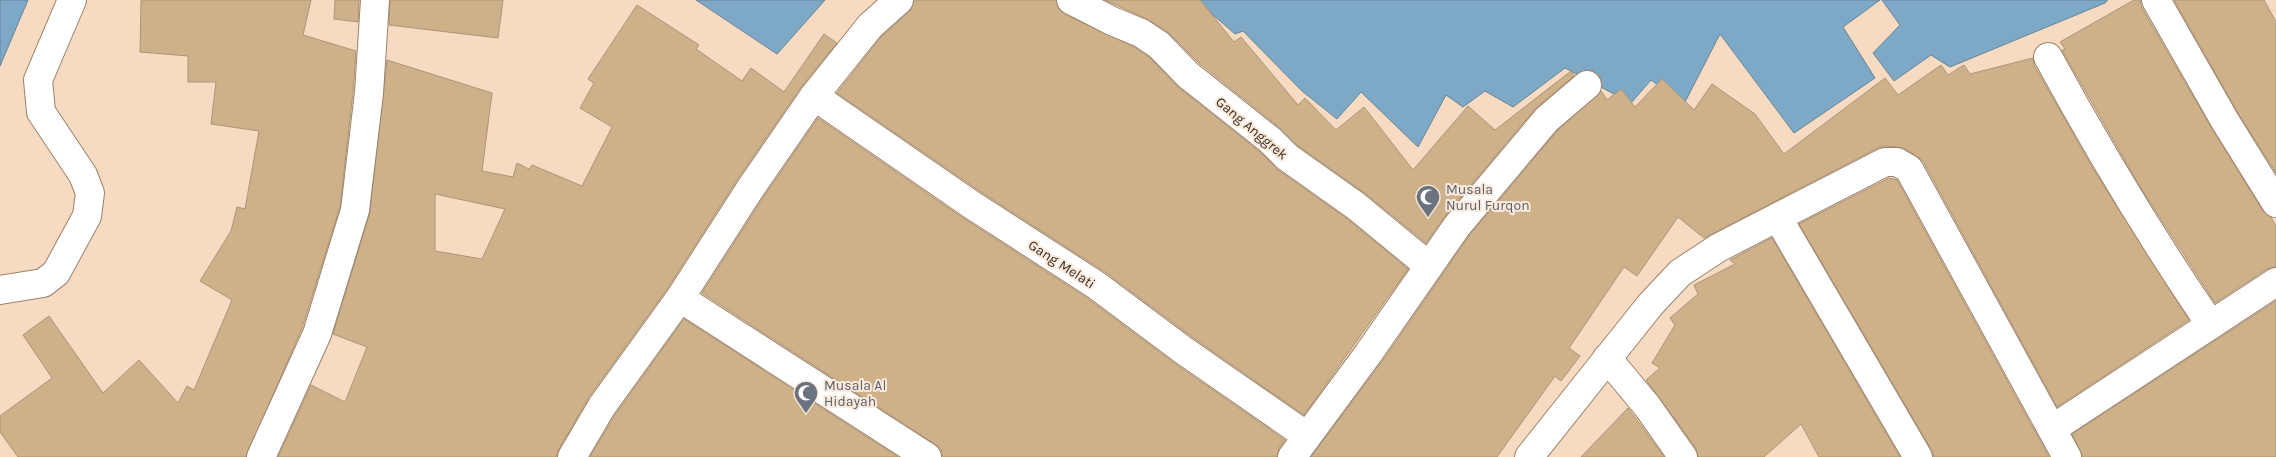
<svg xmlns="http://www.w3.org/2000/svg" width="2276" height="457" viewBox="0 0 2276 457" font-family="Karla,sans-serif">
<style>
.water{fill:#7da9c6;stroke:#688495}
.building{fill:#ceb089;stroke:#aa967a;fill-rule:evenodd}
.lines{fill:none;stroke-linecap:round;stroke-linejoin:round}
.minor-casing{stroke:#9c826b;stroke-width:30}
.minor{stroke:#fff;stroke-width:28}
.labels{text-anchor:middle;stroke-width:4;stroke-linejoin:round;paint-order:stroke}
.street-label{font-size:14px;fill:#382d24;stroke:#fbeadb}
.worship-label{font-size:14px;fill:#5b616d;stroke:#fbeadb;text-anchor:start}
</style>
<rect width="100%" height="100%" fill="#f6dac1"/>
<!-- water -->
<g class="water">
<polygon points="0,0 28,0 0,66"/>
<polygon points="696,0 825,0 777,54"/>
<polygon points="1196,0 1880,0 1843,27 1875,78 1794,133 1720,34 1684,104 1651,80 1631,103 1565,68 1513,107 1485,91 1463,107 1446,95 1418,147 1361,92 1337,119 1302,91 1243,31 1235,34"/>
<polygon points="1882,0 2108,0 2105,3 1950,67 1931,55 1894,81 1873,53 1900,25"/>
</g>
<!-- building -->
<g class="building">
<polygon points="141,0 311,0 303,35 356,51 353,92 340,207 302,328 246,457 18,457 0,432 0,416 52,378 23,335 49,316 103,393 139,360 178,403 187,386 194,390 232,300 200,281 231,231 237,207 245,209 259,131 211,124 216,82 188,82 188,56 140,52"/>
<polygon points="335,0 359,0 358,22 334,19"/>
<polygon points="390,0 503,0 498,38 389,25"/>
<polygon points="914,0 1056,0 1058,8 1064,14 1134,47 1149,57 1178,87 1260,152 1278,170 1346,218 1408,269 1304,415 1192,337 1105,272 981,192 837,93 881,37 910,11"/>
<polygon points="1105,0 1200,0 1234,42 1241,37 1298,105 1305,98 1336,130 1364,107 1413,170 1468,106 1495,130 1571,71 1574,76 1535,109 1445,216 1426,243 1366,194 1297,145 1280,128 1199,63 1168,32 1147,19"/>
<polygon points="2134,0 2140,0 2142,8 2212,129 2263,211 2271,217 2276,226 2276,267 2267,269 2215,303 2139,185 2062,50 2065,49 2060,42"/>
<polygon points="2174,0 2264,0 2276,22 2276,173 2238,113"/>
<path d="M 637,5 L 699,45 L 696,49 L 742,81 L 751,68 L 784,92 L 824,34 L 837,43 L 801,87 L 737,180 L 667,289 L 589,397 L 559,449 L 556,457 L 278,457 L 311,385 L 345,402 L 367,347 L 333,334 L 370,212 L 387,60 L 492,93 L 482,171 L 513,177 L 517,163 L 529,169 L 532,165 L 582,186 L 612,127 L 580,108 L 594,83 L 588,79 ZM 435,194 L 505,209 L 482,259 L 435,251 Z"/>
<polygon points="2033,58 2034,65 2092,167 2189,320 2057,407 1923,161 1904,148 1885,146 1878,148 1704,238 1678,217 1637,276 1624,267 1569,348 1580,356 1561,381 1555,376 1497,457 1311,457 1381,363 1469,236 1558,130 1601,91 1607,100 1621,89 1635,107 1662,79 1694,110 1712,84 1755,114 1784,154 1885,78 1898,95 1941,65 1948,75 1964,65 1970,74"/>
<polygon points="818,118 963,218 1087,298 1174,363 1285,440 1279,448 1277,457 943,457 941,449 935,444 702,293 763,198"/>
<polygon points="1889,178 1897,180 2049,457 1934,457 1931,449 1799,224"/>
<polygon points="1772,238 1900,457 1819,457 1801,424 1764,457 1698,457 1696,448 1646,380 1660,368 1652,363 1675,325 1670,318 1698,294 1694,285 1735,264 1730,260"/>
<polygon points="2276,301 2276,457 2083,457 2072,434"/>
<polygon points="684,319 898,457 590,457 615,415"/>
<polygon points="1628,408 1664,457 1581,457"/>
</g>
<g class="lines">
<defs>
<g id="minor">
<polyline points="1071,0 1112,21 1141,33 1159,45 1188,75 1270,140 1287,157 1356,206 1429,266"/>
<polyline points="2156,0 2225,121 2276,203"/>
<path d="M 2048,57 C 2098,149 2152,239 2211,325"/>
<polyline points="814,96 972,205 1096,285 1183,350 1307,436"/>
<polyline points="1778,218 1918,457"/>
<polyline points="0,290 43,283 56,273 87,216 90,193 83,175 41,112 38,80 72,0"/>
<polyline points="680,298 927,457"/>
<polyline points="1607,358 1647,406 1683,457"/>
<polyline points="2052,429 2276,282"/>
<polyline points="261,457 317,334 355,210 369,93 375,0"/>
<polyline points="572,457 602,406 680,298 750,189 814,96 870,26 899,0"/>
<polyline points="1292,457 1368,354 1457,226 1547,119 1587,85"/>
<polyline points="1529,457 1650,305 1680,273 1718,248 1885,162 1897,162 1909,169 2067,457"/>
</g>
</defs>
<!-- minor casing -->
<use href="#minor" class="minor-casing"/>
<!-- minor -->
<use href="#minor" class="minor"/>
</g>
<!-- icons -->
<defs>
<symbol id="mosque-pin" viewBox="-11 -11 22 30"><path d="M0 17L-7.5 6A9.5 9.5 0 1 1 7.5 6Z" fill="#6b7280" stroke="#fbeadb"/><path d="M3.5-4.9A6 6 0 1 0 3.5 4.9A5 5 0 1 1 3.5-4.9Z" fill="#fff"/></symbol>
</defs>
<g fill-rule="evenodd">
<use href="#mosque-pin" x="1414" y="183" width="28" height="38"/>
<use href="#mosque-pin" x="792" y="379" width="28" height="38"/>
</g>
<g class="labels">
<!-- street labels -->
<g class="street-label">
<text transform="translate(1252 128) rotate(40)" y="5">Gang Anggrek</text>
<text transform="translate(1062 264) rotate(33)" y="5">Gang Melati</text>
</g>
<!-- worship labels -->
<g class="worship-label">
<text x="1446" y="194">Musala<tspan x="1446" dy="16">Nurul Furqon</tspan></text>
<text x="824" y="390">Musala Al<tspan x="824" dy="16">Hidayah</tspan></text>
</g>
</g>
</svg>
